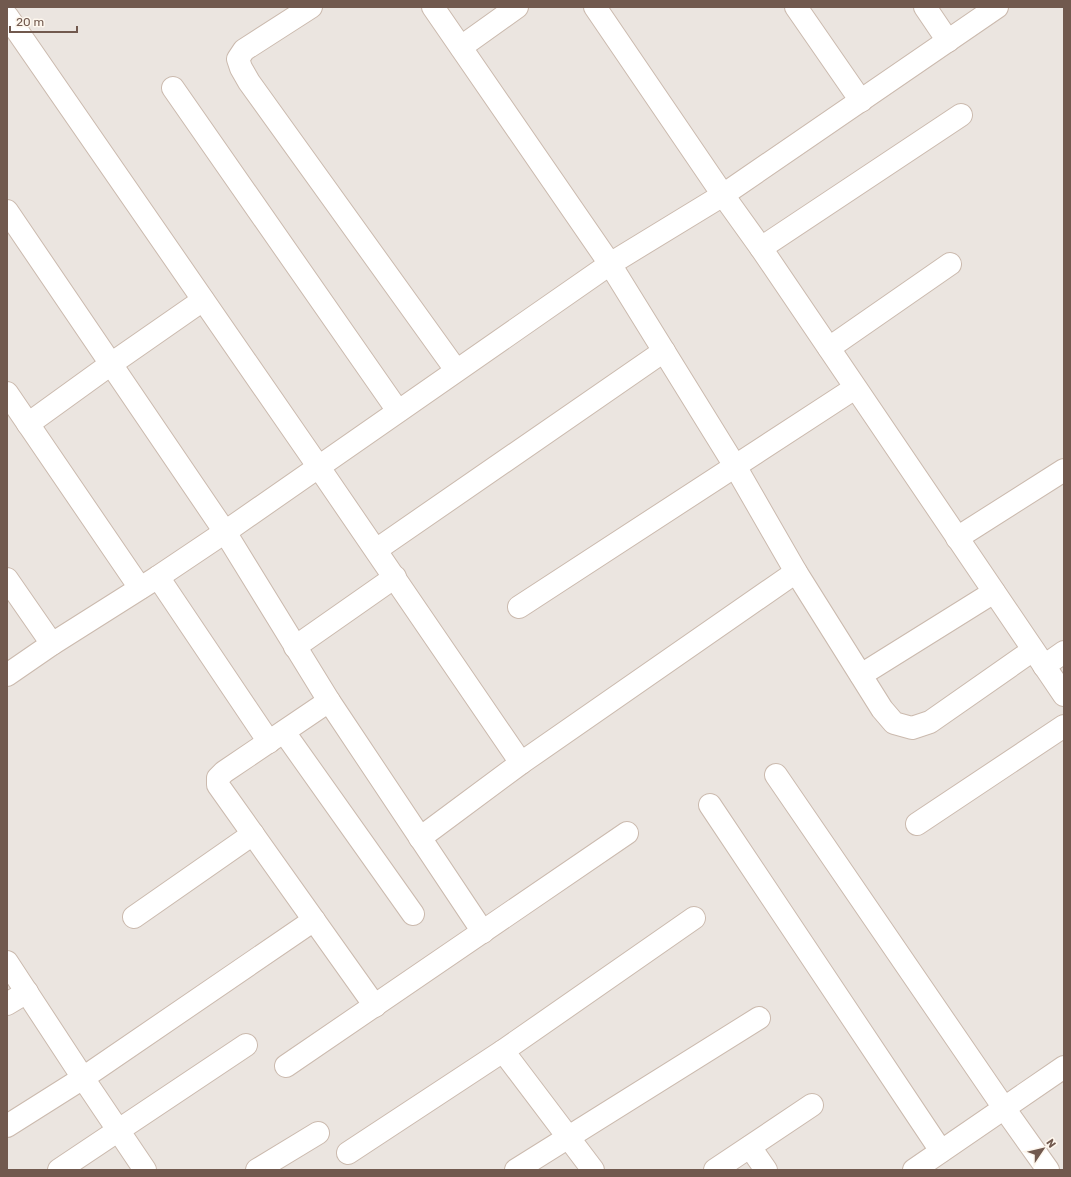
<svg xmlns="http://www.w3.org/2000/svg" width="1071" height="1177" viewBox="0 0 1071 1177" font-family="Rubik,sans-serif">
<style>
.industrial{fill:#ebe5e0}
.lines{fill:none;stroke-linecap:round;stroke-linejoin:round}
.minor-casing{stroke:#cbbaae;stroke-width:24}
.minor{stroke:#fff;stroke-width:22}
</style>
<rect width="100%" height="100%" fill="#faf2e7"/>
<!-- industrial -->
<rect class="industrial" x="7" y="7" width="1057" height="1163"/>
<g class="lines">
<defs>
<g id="minor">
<polyline points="311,7 244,50 238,59 241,68 249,82 456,370"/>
<polyline points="433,7 610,264 735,466 796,572 882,709 894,723 912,728 930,722 1033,650"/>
<polyline points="595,7 723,195 761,248 1064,695"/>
<polyline points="796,7 861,101"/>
<polyline points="925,7 948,41"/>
<polyline points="7,16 318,466 521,763"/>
<polyline points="461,47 517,7"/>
<polyline points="173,88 398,411"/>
<polyline points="7,211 225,532 329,701 483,932"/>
<polyline points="761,248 961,115"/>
<polyline points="829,348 950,264"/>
<polyline points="7,393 140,588"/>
<polyline points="28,424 111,364 203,300"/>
<polyline points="957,538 1064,470"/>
<polyline points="376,550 664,351"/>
<polyline points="158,577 269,742"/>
<polyline points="7,579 52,644"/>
<polyline points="519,607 855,388"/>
<polyline points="295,647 395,577"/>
<polyline points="1044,666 1064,652"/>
<polyline points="7,675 52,644 158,577 225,532 610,264 723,195 997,7"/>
<polyline points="861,675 994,592"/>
<polyline points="329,701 224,772 218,778 218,785 375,1006"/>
<polyline points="284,732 413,914"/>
<polyline points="776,775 1004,1108 1048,1170"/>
<polyline points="710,805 941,1151"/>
<polyline points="917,824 1064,726"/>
<polyline points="420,838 521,763 796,572"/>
<polyline points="134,917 253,834"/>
<polyline points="7,962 83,1078 145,1170"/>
<polyline points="7,1004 27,992"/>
<polyline points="503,1051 593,1170"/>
<polyline points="286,1066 627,833"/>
<polyline points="7,1126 83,1078 314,920"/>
<polyline points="750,1147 766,1170"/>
<polyline points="348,1153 503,1051 694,918"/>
<polyline points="59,1170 246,1045"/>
<polyline points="257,1170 318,1133"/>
<polyline points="516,1170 759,1018"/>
<polyline points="715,1170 812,1105"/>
<polyline points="914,1170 1064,1067"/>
</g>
</defs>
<!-- minor casing -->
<use href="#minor" class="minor-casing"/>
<!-- minor -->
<use href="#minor" class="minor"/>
</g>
<!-- border -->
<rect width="1071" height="1177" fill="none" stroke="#71594e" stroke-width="16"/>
<!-- north arrow -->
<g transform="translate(1043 1149) rotate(55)" stroke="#fdf6ed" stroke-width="3" paint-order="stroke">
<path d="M0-3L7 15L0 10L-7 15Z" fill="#71594e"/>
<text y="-6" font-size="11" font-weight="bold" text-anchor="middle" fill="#71594e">N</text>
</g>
<!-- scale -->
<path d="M10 26v6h67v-6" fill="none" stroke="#71594e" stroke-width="2"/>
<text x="16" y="26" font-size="12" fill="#71594e" stroke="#fdf6ed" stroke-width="3" paint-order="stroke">20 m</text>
</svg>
